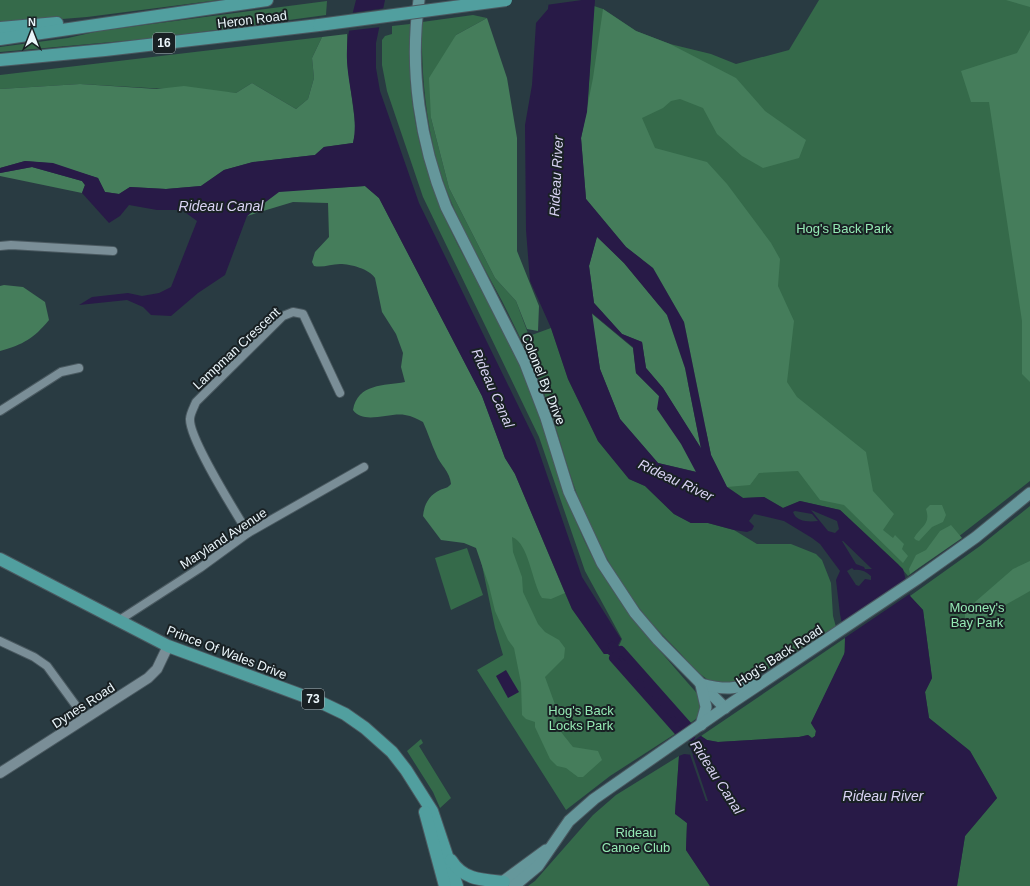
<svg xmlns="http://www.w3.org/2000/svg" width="1030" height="886" viewBox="0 0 1030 886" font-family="Helvetica,sans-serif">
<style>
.green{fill:#356a4a}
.forest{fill:#457d5b}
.water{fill:#281a47;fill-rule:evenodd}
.pier{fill:#293b42}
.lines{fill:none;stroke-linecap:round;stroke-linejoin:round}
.canal{stroke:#281a47;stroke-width:8}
.minor-casing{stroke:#4a5960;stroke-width:10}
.tertiary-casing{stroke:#4a5960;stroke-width:12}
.secondary-casing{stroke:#4a5960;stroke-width:13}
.primary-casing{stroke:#4a5960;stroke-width:14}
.minor{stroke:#7a8e97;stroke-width:8}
.tertiary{stroke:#7a8e97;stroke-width:10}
.secondary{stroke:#65979b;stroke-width:11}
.primary{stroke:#519f9f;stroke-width:12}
.primary-bridge-casing{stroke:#4a5960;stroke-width:14;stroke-linecap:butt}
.primary-bridge{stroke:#519f9f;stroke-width:12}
.labels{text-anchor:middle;stroke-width:4;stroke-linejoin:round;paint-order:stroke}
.shield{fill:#192124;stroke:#acb6ba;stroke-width:1}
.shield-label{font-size:12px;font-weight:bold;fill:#ebf6fb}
.street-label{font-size:13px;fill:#ebf6fb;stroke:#192124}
.park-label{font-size:13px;fill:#95e9b4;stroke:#192124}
.water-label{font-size:14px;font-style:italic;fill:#dad4f4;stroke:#192124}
</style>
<rect width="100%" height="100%" fill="#293b42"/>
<!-- green -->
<g class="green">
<polygon points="0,0 219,0 87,17 0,24"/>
<polygon points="819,0 1030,0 1030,481 908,576 898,564 840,510 800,501 783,508 764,497 743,498 727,487 587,112 594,6 603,9 636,31 670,44 711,54 736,64 789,50"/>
<polygon points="327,1 326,15 157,38 0,52 0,47 68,38 99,31"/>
<path d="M 473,15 L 487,18 L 456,35 L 431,118 L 449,188 L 495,278 L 516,301 L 529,336 L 551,328 L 568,379 L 598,441 L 629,479 L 645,486 L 674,514 L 691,523 L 708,523 L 734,530 L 757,544 L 791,544 L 816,554 L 822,560 L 831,583 L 833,616 L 836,627 C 817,639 745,687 728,686 C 706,685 693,667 679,652 C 667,639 654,627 643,613 C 614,575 589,531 574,486 C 561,448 552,409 536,373 C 526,349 514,325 502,301 C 477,254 452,214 437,162 C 425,116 421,70 422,22 Z"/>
<path d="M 410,24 C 410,45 409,67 411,88 C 415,139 431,189 453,235 C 464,259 479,281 491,304 C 503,328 515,352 525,376 C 548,430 560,488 585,542 C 613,601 659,649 701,698 L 700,716 L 689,724 L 619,646 L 622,639 L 585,571 L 539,437 L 423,197 L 387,91 L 382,65 L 382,40 L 385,36 L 392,34 L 392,26 Z"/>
<polygon points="322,37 312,58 314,78 308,99 296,109 252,83 236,93 80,84 0,89 0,75"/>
<polygon points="1030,506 1030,886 957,886 965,836 997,798 970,751 929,718 925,692 932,678 923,610 910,596 980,546"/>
<polygon points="514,530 565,593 572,609 604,654 608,654 613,658 678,732 610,776 566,810 477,670 503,655 495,628 478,546"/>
<polygon points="467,548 483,595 451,610 435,558"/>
<polygon points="845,638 844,656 811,723 816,731 815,736 812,738 808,735 799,737 718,742 707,740 701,736"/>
<polygon points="421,739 423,743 419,746 451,798 440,808 433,792 407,751"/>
<polygon points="679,756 675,813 687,823 686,850 710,886 528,886 535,881 593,815 616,795"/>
</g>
<!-- forest -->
<g class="forest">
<polygon points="1006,0 1030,0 1030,7"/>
<polygon points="603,9 636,31 670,44 736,78 765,111 806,140 799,158 763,168 742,156 717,134 703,108 680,99 671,101 663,108 642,118 655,148 707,162 727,184 771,243 780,259 778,286 794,321 787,382 797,397 866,452 873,491 894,514 883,530 893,538 895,535 904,544 902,549 908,556 903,563 844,505 820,500 798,471 759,473 750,485 727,487 711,455 684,322 653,268 626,247 586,199 581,138 593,78"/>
<polygon points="487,18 507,78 517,138 517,251 539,306 538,331 527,329 516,301 495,278 449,188 431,118 429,78 456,35"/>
<polygon points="1030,30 1030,382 1022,374 1022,321 989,102 971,102 961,71 1017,53"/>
<polygon points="347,34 347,61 356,130 353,143 324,147 315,155 253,162 224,170 201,186 166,189 130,187 119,194 105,192 98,178 48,163 25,161 0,168 0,89 80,84 157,89 184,86 236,93 252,83 296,109 308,99 314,78 312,58 322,37"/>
<polygon points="32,167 82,181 85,185 82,193 0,176 0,173"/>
<path d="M 365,186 L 379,198 L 482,396 L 505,458 L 515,474 L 565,593 L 551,599 L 542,598 C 532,583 529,543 512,537 L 513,552 L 522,577 L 523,592 L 538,624 L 545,632 L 559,640 L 565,648 L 564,658 L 545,677 L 557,710 C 551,724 565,736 573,747 L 598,751 L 602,760 L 583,777 L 578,777 L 566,768 L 557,766 L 550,759 L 535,727 L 535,722 L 526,719 L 522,715 L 521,683 L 514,648 L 508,640 L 495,611 L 489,586 L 476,548 L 464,543 L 441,540 L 423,516 C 424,505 429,495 440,490 C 445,488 448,488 451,484 C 450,471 440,465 436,454 C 431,443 428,433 423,422 C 417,419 412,416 405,415 C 390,412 363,425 353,410 C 358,383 384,386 405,382 L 401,367 L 403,353 L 396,334 L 382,312 L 375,278 C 369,269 351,264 340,264 C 331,264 323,268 314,266 L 312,262 L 315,252 L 329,237 L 328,203 L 293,202 L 247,216 L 279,191 Z"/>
<polygon points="597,236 624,263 667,315 685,368 701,449 663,388 646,368 642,342 622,334 594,303 589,266"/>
<path d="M 4,285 L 23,287 L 45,302 L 49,320 C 33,339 24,344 0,351 L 0,286 Z"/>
<polygon points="591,313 633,348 636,373 659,396 697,472 658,463 620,419 600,369"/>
<path d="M 930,505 L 942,505 L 946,515 L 943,522 L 932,527 L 919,541 L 916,540 L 914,538 C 921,526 931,525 926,509 Z"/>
<polygon points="951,525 962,538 910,574 909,569 916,555 926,550 940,531"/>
<polygon points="1030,561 1030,591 979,620 965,621 965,614 975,602 1013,569"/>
</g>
<!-- water -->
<g class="water">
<path d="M 356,0 L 385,0 L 376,43 L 376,68 L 380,91 L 419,203 L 535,440 L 582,577 L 621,639 L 618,645 L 621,650 L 613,658 L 608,654 L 604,654 L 572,609 L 515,474 L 505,458 L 482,396 L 379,198 L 365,186 L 279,192 L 247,216 L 225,275 L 198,293 L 171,316 L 151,315 L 143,307 L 127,300 L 79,305 L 92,297 L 128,293 L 142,296 L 159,293 L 171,287 L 197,221 L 182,210 L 157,210 L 129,205 L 120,216 L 109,223 L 82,193 L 85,185 L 82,181 L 32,167 L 0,173 L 0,168 L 25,161 L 53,163 L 98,178 L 105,192 L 119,194 L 130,187 L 166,189 L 201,186 L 224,170 L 253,162 L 315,155 L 324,147 L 353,143 C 359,116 348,88 347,60 C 346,39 351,20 356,0 Z"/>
<path d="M 549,0 L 595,0 L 587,112 L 581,138 L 586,199 L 626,247 L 653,268 L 684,322 L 711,455 L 727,487 L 743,498 L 764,497 L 783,508 L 800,501 L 840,510 L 903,569 L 910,596 L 923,610 L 932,678 L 925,692 L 929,718 L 970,751 L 997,798 L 965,836 L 957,886 L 710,886 L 686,850 L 687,823 L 675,814 L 679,756 L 684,754 L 693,755 L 689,744 L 682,736 L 692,730 L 707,740 L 718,742 L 799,737 L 808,735 L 812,738 L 815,736 L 816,731 L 811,723 L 845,652 L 845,638 L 840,614 L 836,580 L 840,571 L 820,544 L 812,538 L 784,521 L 754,514 L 749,521 L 754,526 L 752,530 L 747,532 L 734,530 L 708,523 L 691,523 L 674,514 L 645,486 L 629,479 L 598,441 L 568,379 L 551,328 L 530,281 L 526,230 L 525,125 L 532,85 L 536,23 L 548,9 ZM 597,237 L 624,263 L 667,315 L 685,368 L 701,448 L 663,388 L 646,368 L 642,342 L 622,334 L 594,303 L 589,266 ZM 592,313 L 633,347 L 636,373 L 659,396 L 657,409 L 681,444 L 696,472 L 658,463 L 620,419 L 600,369 ZM 811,510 L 837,521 L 839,529 L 835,533 L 828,531 ZM 795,511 L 812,514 L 818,521 C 809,522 796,522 793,512 ZM 842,541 L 843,541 L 872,569 L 865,569 L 864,567 L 856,564 ZM 852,568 L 854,570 C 861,569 865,571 871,576 L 871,580 L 865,579 L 859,586 L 856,585 L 847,571 Z"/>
<polygon points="506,670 519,692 508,698 496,676"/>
</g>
<!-- pier -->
<g class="pier">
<polygon points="547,0 582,0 546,5"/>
<polygon points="386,8 381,27 346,31 351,13"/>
<polygon points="908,578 911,593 843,639 840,625"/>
<polygon points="693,728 702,735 689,744 708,801 706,801 687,746 680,737"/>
</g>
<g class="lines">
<!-- canal -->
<g class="canal">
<polyline points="612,646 619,656 691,737"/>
<polygon points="621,650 683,720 692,730 682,736 613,658"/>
</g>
<defs>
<g id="minor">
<polyline points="0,246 11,245 113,251"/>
<polyline points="0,411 61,372 79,368"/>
<path d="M 248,533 C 236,513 189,439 190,419 C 190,414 194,407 196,402 L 283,316 L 293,312 L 303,314 L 340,393"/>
<polyline points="118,621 200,568 248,533 364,467"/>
<polyline points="0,641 34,657 47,666 85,718"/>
</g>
<polyline id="tertiary" points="0,773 148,678 157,669 168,646"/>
<g id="secondary">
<path d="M 419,0 C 409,70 420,142 446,207 L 525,363 L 546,418 L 569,492 L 602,563 L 635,613 L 658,640 L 725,708"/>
<path d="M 701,684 C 725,690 735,690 758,680"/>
<polyline points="701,725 706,707 701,685"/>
<polyline points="497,886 546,850"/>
<polyline points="514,886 538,866 569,821 594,799 733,702 917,579 976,537 1030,493"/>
</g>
<g id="primary">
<polyline points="0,28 57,23"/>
<polyline points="0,39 267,0"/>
<polyline points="0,60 105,50 319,25"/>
<polyline points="0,559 168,646 320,702 345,714 365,728 392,752 406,770 432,811 457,886"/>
<polyline points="425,812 445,886"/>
<path d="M 451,860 C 463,880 483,880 504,882"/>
</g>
</defs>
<!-- minor casing -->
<use href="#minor" class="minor-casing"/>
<!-- tertiary casing -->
<use href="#tertiary" class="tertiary-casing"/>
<!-- secondary casing -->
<use href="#secondary" class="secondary-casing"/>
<!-- primary casing -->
<use href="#primary" class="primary-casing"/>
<!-- minor -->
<use href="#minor" class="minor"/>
<!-- tertiary -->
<use href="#tertiary" class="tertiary"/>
<!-- secondary -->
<use href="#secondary" class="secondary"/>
<!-- primary -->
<use href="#primary" class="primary"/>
<defs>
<polyline id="primary-bridge" points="319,25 506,0"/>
</defs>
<!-- primary-bridge casing -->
<use href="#primary-bridge" class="primary-bridge-casing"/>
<!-- primary-bridge -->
<use href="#primary-bridge" class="primary-bridge"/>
</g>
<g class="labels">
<!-- shield labels -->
<g class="shield">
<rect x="153" y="33" width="22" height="20" rx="3"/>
<rect x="302" y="689" width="22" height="20" rx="3"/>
</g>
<g class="shield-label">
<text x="164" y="47">16</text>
<text x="313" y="703">73</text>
</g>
<!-- street labels -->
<g class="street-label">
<text transform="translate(252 19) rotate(-7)" y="5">Heron Road</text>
<text transform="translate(236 348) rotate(-43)" y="5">Lampman Crescent</text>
<text transform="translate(544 379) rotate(68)" y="5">Colonel By Drive</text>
<text transform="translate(223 538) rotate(-33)" y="5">Maryland Avenue</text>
<text transform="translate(227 652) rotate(21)" y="5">Prince Of Wales Drive</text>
<text transform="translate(779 655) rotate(-33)" y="5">Hog's Back Road</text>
<text transform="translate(83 705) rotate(-33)" y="5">Dynes Road</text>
</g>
<!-- park labels -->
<g class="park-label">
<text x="844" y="233">Hog's Back Park</text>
<text x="977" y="612">Mooney's<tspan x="977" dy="15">Bay Park</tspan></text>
<text x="581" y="715">Hog's Back<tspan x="581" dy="15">Locks Park</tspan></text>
<text x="636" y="837">Rideau<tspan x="636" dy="15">Canoe Club</tspan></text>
</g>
<!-- water labels -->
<g class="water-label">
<text transform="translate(556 176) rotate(-87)" y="5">Rideau River</text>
<text x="221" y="211">Rideau Canal</text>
<text transform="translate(493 388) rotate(66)" y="5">Rideau Canal</text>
<text transform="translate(676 480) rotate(25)" y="5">Rideau River</text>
<text transform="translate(717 777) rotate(57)" y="5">Rideau Canal</text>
<text x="883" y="801">Rideau River</text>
</g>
</g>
<!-- north arrow -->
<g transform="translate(32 32)" stroke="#192124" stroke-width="3" paint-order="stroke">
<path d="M0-3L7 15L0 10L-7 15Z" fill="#ebf6fb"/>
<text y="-6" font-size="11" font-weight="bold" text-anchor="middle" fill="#ebf6fb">N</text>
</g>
</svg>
